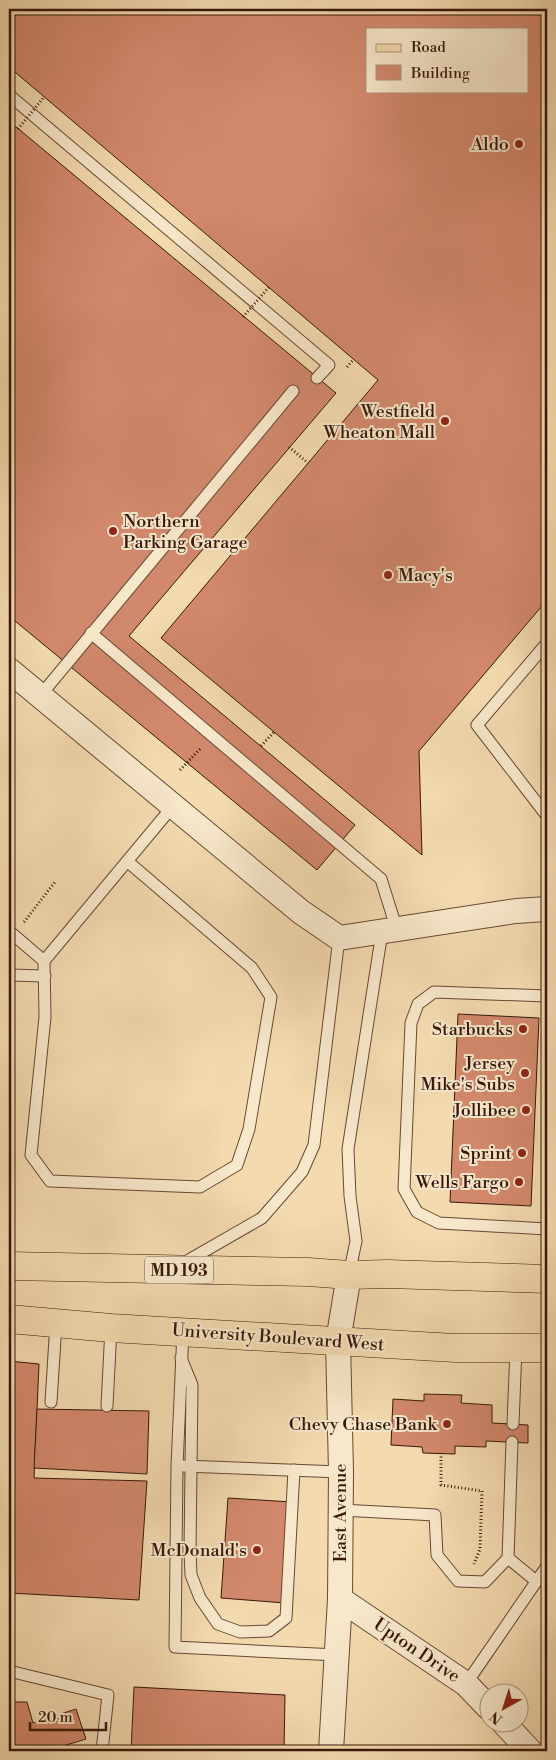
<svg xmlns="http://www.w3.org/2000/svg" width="556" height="1760" viewBox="0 0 556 1760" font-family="'Libre Bodoni',serif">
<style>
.building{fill:#d2886c;stroke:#381709;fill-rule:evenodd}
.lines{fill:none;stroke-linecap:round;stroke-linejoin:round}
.lane-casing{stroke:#674832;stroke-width:13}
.street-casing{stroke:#674832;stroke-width:26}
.primary-casing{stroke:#381709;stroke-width:29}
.path{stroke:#381709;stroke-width:3;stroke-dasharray:1 2.5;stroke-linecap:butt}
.lane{stroke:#f7e7cb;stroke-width:11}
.street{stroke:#f7e7cb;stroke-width:24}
.primary{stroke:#f3daaf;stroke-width:28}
.path-bridge{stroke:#381709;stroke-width:3;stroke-dasharray:1 2.5;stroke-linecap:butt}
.poi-dot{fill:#8f2418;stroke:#f7e7cb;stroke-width:2}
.labels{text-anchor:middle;stroke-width:4;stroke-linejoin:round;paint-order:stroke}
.shield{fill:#f7e7cb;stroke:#715543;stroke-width:1}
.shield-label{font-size:16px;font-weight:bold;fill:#381709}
.poi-label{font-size:18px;fill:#381709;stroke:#f7e7cb;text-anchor:end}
.street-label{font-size:18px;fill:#381709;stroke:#f7e7cb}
</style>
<rect width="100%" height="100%" fill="#f3daaf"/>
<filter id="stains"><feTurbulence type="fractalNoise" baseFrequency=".004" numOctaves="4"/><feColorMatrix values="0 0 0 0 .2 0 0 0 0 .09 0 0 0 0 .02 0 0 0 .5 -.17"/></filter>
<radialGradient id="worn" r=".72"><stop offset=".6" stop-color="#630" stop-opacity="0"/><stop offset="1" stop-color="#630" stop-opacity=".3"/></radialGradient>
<!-- building -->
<g class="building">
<path d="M 9,9 L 547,9 L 547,600 L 419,751 L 422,855 L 161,638 L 378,380 L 9,67 ZM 367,29 L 527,29 L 527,91 L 367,91 Z"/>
<polygon points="9,121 336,393 129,636 355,825 317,870 9,616"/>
<polygon points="458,1014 539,1018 531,1206 450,1202"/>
<polygon points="9,1361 39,1364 34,1478 147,1481 139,1600 9,1593"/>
<polygon points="424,1394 462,1395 461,1403 492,1405 492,1423 528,1425 528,1443 486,1441 486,1447 455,1446 455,1454 423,1453 422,1447 391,1445 393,1399 424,1401"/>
<polygon points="37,1409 149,1411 147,1474 34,1468"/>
<polygon points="228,1498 292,1502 285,1603 221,1598"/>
<polygon points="134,1687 285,1695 284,1751 131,1751"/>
<polygon points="9,1702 27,1702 33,1723 76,1709 86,1739 47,1751 9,1751"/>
</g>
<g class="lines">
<defs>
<g id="lane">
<polyline points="9,95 329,365 317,378"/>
<polyline points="91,633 381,879 397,930"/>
<polyline points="547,643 477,725 547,816"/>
<polyline points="40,696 293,391"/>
<polyline points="127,861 252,968 271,997 249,1129 237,1165 200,1187 50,1181 31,1155 45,1017 44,961 173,806"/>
<polyline points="9,931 44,961"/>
<polyline points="9,975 45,976"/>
<polyline points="547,996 434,992 418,1004 411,1023 404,1189 417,1212 439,1223 547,1229"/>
<polyline points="182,1264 262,1218 302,1172 314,1145 339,938"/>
<polyline points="349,1275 356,1241 350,1196 348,1149 382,932"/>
<polyline points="183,1331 177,1466 175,1647 337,1655"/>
<polyline points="181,1358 192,1385 190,1551 191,1575 200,1598 218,1624 240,1632 269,1631 286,1618 294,1470"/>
<polyline points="51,1402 56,1323"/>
<polyline points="107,1406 111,1328"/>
<polyline points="513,1424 516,1348"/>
<polyline points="183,1466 341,1472"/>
<polyline points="341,1510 435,1515 437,1555 458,1581 485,1582 508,1558 512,1442"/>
<polyline points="508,1558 536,1581"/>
<polyline points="9,1671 108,1695 102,1751"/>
<polyline points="466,1684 547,1566"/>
</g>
<g id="street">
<polyline points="9,670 301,912 339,938 516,911 547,909"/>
<polyline points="340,1599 466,1684 488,1707"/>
<polyline points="503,1722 530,1751"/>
<polyline points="331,1751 340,1599 341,1472 338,1341 349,1275"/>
</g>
<g id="primary">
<polyline points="9,1266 308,1272 349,1275 387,1274 547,1279"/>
<polyline points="9,1319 111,1328 455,1348 547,1348"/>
</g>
</defs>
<!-- lane casing -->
<use href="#lane" class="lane-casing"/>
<!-- street casing -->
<use href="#street" class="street-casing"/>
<!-- primary casing -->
<use href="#primary" class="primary-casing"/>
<!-- path -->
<g class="path">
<polyline points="347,367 354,359"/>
<polyline points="289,447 308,463"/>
<polyline points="261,746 274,732"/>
<polyline points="180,770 201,748"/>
<polyline points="24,922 55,882"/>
<polyline points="441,1453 441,1485 482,1491 480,1549 474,1564"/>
</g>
<!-- lane -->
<use href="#lane" class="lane"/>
<!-- street -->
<use href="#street" class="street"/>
<!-- primary -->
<use href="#primary" class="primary"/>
<!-- path-bridge -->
<g class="path-bridge">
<polyline points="18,129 44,97"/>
<polyline points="243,317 269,287"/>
</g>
</g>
<!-- markers -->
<g class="poi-dot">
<circle cx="519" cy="144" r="5"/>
<circle cx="445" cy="421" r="5"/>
<circle cx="113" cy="531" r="5"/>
<circle cx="388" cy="575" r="5"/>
<circle cx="523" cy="1029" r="5"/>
<circle cx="525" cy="1073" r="5"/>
<circle cx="526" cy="1110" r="5"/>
<circle cx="522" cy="1153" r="5"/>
<circle cx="519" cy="1182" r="5"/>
<circle cx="447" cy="1424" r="5"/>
<circle cx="257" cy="1550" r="5"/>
</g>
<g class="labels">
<!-- shield labels -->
<rect class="shield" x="145" y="1256.5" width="68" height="27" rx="4"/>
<g class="shield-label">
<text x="179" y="1276">MD 193</text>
</g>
<!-- poi labels -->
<g class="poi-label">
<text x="509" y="150">Aldo</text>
<text x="435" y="417">Westfield<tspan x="435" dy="21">Wheaton Mall</tspan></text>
<text x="123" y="527" text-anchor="start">Northern<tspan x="123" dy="21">Parking Garage</tspan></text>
<text x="398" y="581" text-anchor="start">Macy's</text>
<text x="513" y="1035">Starbucks</text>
<text x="515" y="1069">Jersey<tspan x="515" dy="21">Mike's Subs</tspan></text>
<text x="516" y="1116">Jollibee</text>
<text x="512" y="1159">Sprint</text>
<text x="509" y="1188">Wells Fargo</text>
<text x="437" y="1430">Chevy Chase Bank</text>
<text x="247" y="1556">McDonald's</text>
</g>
<!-- street labels -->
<g class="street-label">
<text transform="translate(278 1337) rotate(4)" y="6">University Boulevard West</text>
<text transform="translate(340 1513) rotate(-90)" y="6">East Avenue</text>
<text transform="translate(417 1650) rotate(34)" y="6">Upton Drive</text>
</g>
</g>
<!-- margin -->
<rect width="556" height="1760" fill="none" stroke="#f3daaf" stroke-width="30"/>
<rect x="10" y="10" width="536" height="1740" fill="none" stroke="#381709" stroke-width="2.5"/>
<rect x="15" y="15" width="526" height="1730" fill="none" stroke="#381709"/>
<!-- legend -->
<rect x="366" y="28" width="162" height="65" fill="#f7e7cb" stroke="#ab947d"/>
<rect x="376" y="44" width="25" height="8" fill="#f3daaf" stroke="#ab947d"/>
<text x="411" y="52" font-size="15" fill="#381709">Road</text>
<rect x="376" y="65" width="25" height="15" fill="#d2886c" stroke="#ab947d"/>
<text x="411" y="78" font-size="15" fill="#381709">Building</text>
<!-- north arrow -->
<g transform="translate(504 1708) rotate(219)"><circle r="24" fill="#f7e7cb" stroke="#ab947d"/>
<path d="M0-4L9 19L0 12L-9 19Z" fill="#8f2418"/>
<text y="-8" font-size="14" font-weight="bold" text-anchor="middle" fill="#381709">N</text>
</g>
<!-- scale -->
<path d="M30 1722v8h76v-8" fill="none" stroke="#381709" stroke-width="2.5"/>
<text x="38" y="1722" font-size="15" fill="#381709" stroke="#f7e7cb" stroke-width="4" paint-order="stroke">20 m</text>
<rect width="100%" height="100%" filter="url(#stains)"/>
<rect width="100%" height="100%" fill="url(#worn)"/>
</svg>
